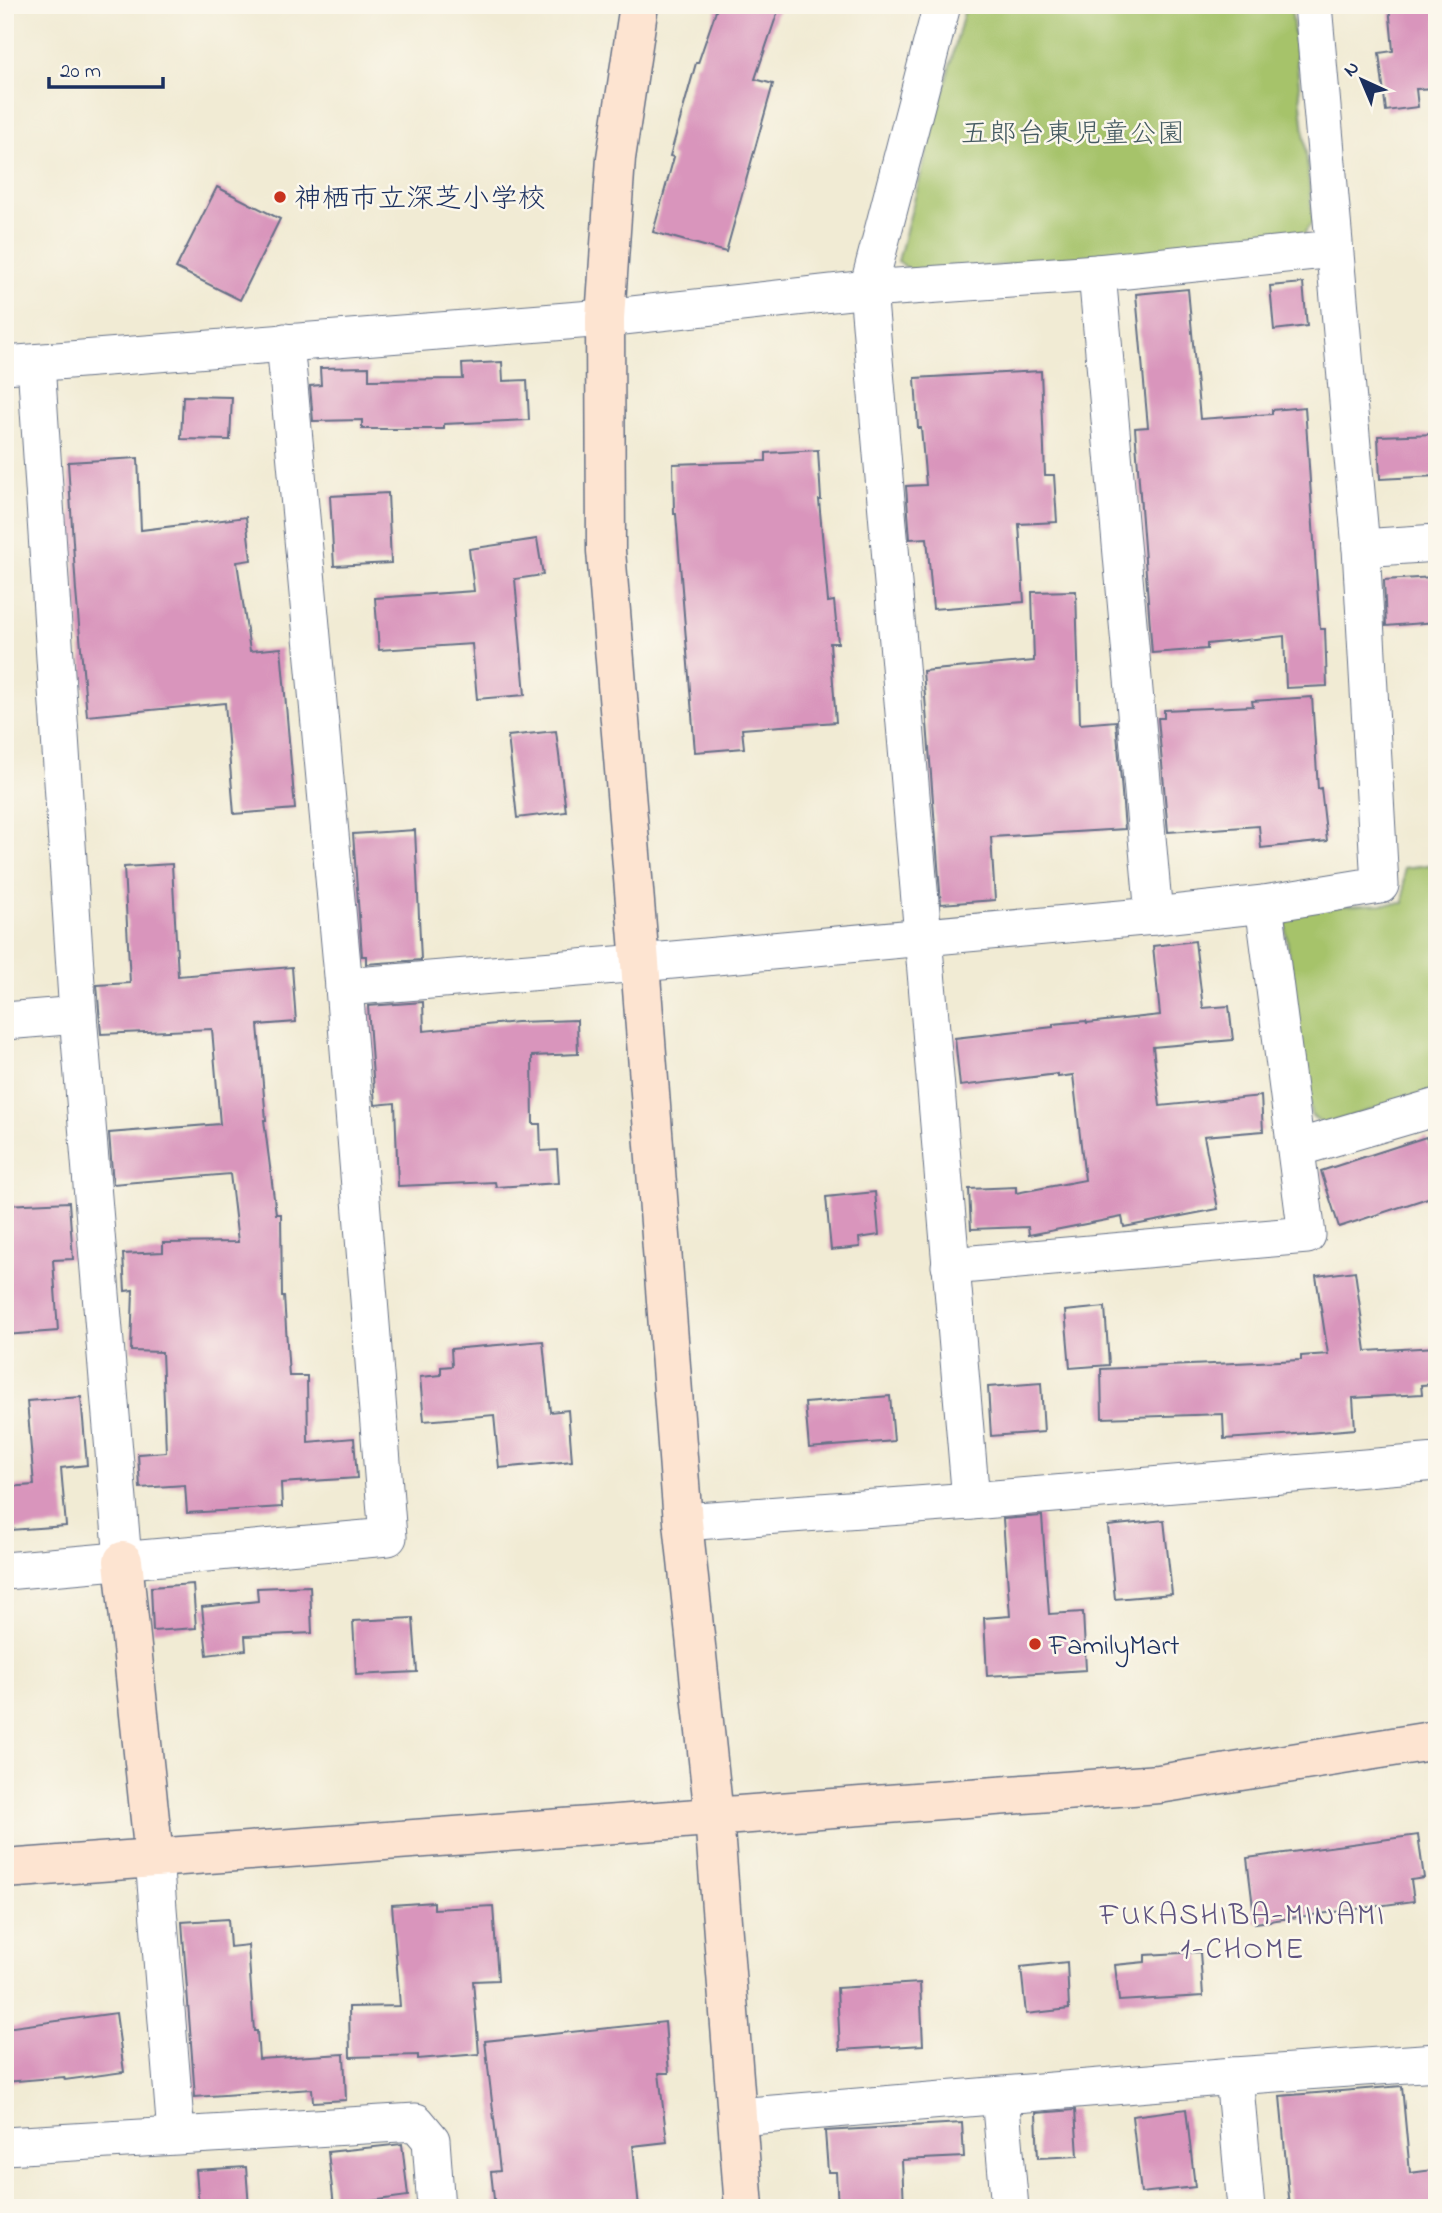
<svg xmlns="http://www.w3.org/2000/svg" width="1442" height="2213" viewBox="0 0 1442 2213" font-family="'Indie Flower','Klee One',sans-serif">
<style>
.green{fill:#a6c36a;stroke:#607964;stroke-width:2}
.building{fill:#d995bc}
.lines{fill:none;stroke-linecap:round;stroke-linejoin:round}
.street-casing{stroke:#667187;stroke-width:39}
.secondary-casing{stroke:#667187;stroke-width:41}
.street{stroke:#fff;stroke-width:37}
.secondary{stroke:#fde4d1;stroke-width:38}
.poi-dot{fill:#c8321e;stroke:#fbf7ec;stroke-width:2.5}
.labels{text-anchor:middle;stroke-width:5;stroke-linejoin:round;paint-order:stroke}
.park-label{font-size:28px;fill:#455b62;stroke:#fbf7ec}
.poi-label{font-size:28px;fill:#1b2f5e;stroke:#fbf7ec;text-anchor:start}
.neighbourhood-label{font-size:30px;letter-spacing:2px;fill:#5e537f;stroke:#fbf7ec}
</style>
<rect width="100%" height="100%" fill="#fbf7ec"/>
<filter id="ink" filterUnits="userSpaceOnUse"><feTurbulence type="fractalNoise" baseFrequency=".0143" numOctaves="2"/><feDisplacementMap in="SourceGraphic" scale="14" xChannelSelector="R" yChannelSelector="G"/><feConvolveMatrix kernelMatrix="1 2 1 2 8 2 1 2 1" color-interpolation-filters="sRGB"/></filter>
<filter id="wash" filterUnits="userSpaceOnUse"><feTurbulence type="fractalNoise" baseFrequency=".00686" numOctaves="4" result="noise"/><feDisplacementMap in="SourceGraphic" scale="28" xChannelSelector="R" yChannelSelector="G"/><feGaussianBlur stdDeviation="1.57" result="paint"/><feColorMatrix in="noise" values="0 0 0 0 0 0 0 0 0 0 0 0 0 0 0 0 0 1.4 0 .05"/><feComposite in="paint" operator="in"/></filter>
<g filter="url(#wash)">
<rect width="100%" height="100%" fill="#f1ebd4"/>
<!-- green -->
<g class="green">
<polygon points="966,5 1291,5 1313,221 1300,239 914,273 898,261"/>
<polygon points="1437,864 1437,1089 1323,1125 1311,1115 1285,925 1297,908 1404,903 1404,868"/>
</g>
<g id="blocks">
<!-- building -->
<g class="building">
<polygon points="718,5 780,5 755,79 773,84 726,252 653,232 674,157 670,156 696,63 698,63"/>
<polygon points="1389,5 1437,5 1437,88 1416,89 1418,107 1386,111 1379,53 1393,51"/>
<polygon points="217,187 280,219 240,300 176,268"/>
<polygon points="1303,283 1307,326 1274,330 1270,286"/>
<polygon points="1188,289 1200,419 1272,414 1272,410 1305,407 1320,629 1325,629 1327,686 1286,688 1284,636 1207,644 1207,649 1152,653 1135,428 1148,427 1136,294"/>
<polygon points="502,362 503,381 527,380 529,420 444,424 444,429 362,429 362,420 313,421 310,386 321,385 320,368 369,367 369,380 463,379 462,364"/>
<polygon points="1041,371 1045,475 1054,475 1057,522 1019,524 1024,602 933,609 927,538 910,539 906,486 926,485 921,428 918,428 915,378"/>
<polygon points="183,396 232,397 230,440 181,439"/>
<polygon points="1437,434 1437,476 1380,479 1378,436"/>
<polygon points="818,450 821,500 819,500 828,602 834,601 838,643 830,643 836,722 742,729 744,748 695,752 676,514 674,514 673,464 766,461 766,453"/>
<polygon points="138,458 141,530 246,517 251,560 237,562 250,651 281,648 295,809 234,814 225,703 87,716 76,591 68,462"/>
<polygon points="388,493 391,563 334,566 330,496"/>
<polygon points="537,539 543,575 515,579 525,695 477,699 472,644 379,650 375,598 474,591 469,549"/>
<polygon points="1434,577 1436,622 1386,626 1384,580"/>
<polygon points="1076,591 1080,724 1116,721 1125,829 991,837 995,900 941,904 923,671 1034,661 1032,592"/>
<polygon points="1312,697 1318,789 1321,788 1327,841 1261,848 1259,826 1168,832 1158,718 1164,718 1164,710 1253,706 1252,701"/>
<polygon points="556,731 566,812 517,818 508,736"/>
<polygon points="415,830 421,960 366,964 366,956 362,956 353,834"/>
<polygon points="172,864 178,976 292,967 296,1022 258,1025 266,1120 264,1120 276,1214 281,1214 282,1296 284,1296 289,1376 307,1376 308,1442 354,1438 357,1478 281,1483 282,1507 187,1513 185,1485 140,1488 138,1454 166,1452 162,1352 131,1351 133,1290 125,1291 123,1254 163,1252 163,1243 238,1242 230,1174 113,1184 109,1133 220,1124 212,1029 101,1034 97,985 130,983 124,867"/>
<polygon points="1195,941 1203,1008 1229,1006 1233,1040 1153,1047 1160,1106 1261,1096 1263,1131 1204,1136 1218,1209 1124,1227 1122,1217 1029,1235 1028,1227 971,1229 969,1189 1016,1187 1016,1193 1085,1180 1073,1075 1058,1077 1058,1074 960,1086 955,1038 1053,1027 1053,1024 1086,1021 1087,1023 1160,1015 1153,946"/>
<polygon points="423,1002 424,1031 517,1022 577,1020 578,1054 532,1056 533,1124 540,1124 541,1151 557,1150 559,1183 496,1187 495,1182 398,1186 395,1103 375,1105 368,1006"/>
<polygon points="1426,1137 1437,1168 1437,1195 1339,1227 1321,1171"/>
<polygon points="875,1192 879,1235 859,1238 860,1247 831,1250 826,1197"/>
<polygon points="69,1202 73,1259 53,1260 58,1331 5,1335 5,1205"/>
<polygon points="1355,1271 1366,1351 1437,1347 1437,1384 1421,1385 1422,1394 1353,1398 1355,1429 1271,1436 1224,1439 1223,1414 1102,1418 1101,1369 1301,1360 1301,1356 1328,1354 1316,1276"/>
<polygon points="1105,1307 1109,1365 1070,1368 1065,1311"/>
<polygon points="543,1341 550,1412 568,1410 572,1461 499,1468 494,1415 424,1421 420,1377 441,1375 441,1367 452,1366 451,1349"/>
<polygon points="1041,1383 1044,1432 991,1436 988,1387"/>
<polygon points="890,1396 894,1441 809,1448 805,1403"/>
<polygon points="81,1397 87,1465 61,1468 66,1526 10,1530 7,1487 34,1485 27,1401"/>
<polygon points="1042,1516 1049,1614 1083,1612 1086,1670 987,1676 984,1618 1010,1616 1003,1519"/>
<polygon points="1164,1520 1172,1594 1115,1599 1108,1526"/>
<polygon points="193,1584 196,1628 153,1631 151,1587"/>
<polygon points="310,1586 312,1633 245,1636 246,1650 207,1655 202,1607 258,1601 257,1588"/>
<polygon points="413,1618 417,1672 356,1675 353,1621"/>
<polygon points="1418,1835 1424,1878 1411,1880 1414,1901 1255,1923 1247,1858"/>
<polygon points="434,1902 434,1909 493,1906 498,1980 473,1981 479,2054 418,2059 418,2055 350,2057 349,2007 400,2006 392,1905"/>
<polygon points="228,1919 230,1947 248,1945 254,2031 257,2031 259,2059 344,2054 346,2100 313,2102 312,2089 195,2097 182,1922"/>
<polygon points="1200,1952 1203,1996 1119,2001 1115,1965 1145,1962 1145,1955"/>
<polygon points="1067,1962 1069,2009 1026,2014 1021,1967"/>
<polygon points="920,1983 923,2045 840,2050 837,1988"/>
<polygon points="116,2013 124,2072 65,2080 64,2077 5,2082 5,2028"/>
<polygon points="665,2022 669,2073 659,2073 667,2142 633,2146 639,2208 495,2208 491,2172 500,2171 485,2041"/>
<polygon points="1402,2086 1410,2173 1432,2170 1437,2205 1409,2208 1290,2208 1280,2096"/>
<polygon points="1186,2109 1195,2187 1141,2193 1132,2116"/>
<polygon points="1075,2110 1078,2156 1038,2158 1036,2113"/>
<polygon points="962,2123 964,2157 902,2160 904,2208 838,2208 836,2172 828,2172 825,2131"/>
<polygon points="402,2144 408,2196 334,2206 328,2152"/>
<polygon points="246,2167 249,2208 199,2208 196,2170"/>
</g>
</g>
</g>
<g filter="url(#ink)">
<use href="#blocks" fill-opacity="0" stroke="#667187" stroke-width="2"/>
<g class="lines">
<defs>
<g id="street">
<polyline points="942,5 868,289 971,1501"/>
<polyline points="1097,273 1154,916"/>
<polyline points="36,363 78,1015 123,1561"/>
<polyline points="5,365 605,318 868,289 1097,273 1334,249"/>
<polyline points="1361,548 1437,543"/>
<polyline points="344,987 640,963 1154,916 1264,904 1380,885 1361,548 1313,5"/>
<polyline points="5,1021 78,1015"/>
<polyline points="1297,1148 1437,1107"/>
<polyline points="950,1266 1307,1235 1264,904"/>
<polyline points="683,1522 971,1501 1437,1462"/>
<polyline points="5,1571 388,1537 344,987 285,342"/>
<polyline points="154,1858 176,2135"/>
<polyline points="1234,2076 1246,2208"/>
<polyline points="1000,2096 1010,2208"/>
<polyline points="737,2117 1234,2076 1437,2062"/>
<polyline points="5,2146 416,2122 431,2140 436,2208"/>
</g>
<g id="secondary">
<polyline points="639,5 616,158 605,318 606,551 640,963 683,1522 714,1817 744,2208"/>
<polyline points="123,1561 154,1858"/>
<polyline points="5,1869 1159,1784 1437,1740"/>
</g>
</defs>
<!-- street casing -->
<use href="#street" class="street-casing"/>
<!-- secondary casing -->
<use href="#secondary" class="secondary-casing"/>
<!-- street -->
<use href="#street" class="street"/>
<!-- secondary -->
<use href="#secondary" class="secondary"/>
</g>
</g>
<!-- markers -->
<g class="poi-dot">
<circle cx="280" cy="197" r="7"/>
<circle cx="1035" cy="1644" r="7"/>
</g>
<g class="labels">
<!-- park labels -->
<g class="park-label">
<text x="1073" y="142">五郎台東児童公園</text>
</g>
<!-- poi labels -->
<g class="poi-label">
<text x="294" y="207">神栖市立深芝小学校</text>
<text x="1049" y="1654">FamilyMart</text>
</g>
<!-- neighbourhood labels -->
<g class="neighbourhood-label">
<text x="1243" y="1924">FUKASHIBA-MINAMI<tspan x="1243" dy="34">1-CHOME</tspan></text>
</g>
</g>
<!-- margin -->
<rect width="1442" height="2213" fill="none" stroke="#fbf7ec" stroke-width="28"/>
<!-- north arrow -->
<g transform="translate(1362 80) rotate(316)" stroke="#fbf7ec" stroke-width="5" paint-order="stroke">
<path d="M0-5L12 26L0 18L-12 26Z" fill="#1b2f5e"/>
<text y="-10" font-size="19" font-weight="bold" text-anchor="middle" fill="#1b2f5e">N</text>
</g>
<!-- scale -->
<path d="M49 77v10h114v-10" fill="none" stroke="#1b2f5e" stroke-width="3.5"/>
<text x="60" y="77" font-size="21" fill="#1b2f5e" stroke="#fbf7ec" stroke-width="5" paint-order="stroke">20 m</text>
</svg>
